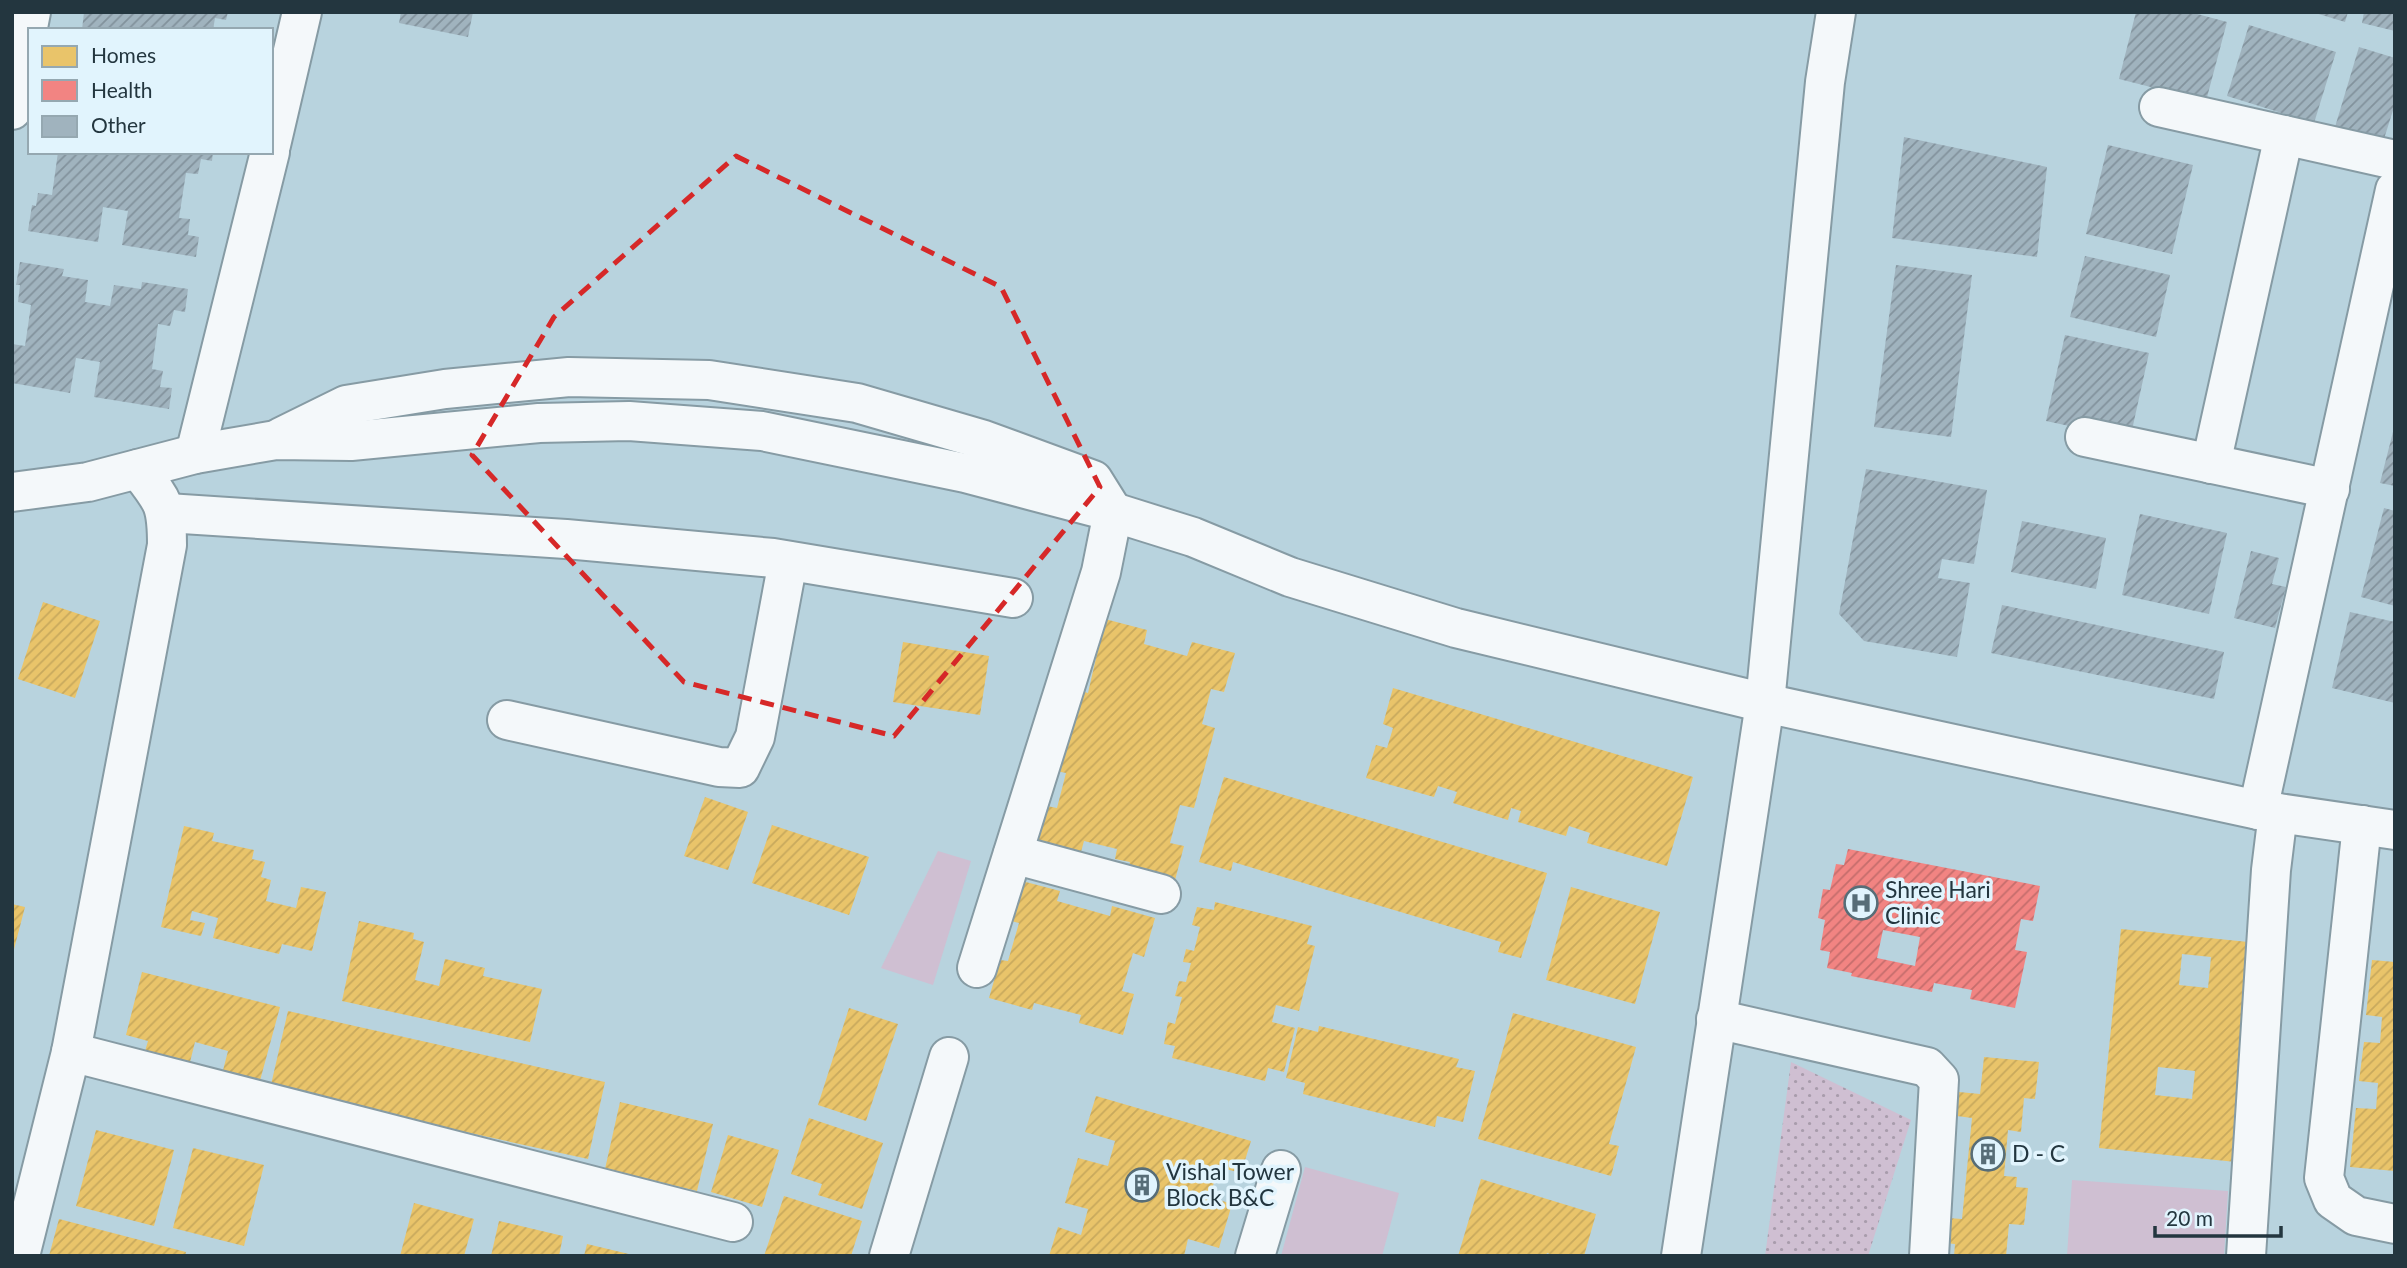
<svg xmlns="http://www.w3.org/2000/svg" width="2407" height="1268" viewBox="0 0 2407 1268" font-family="Lato,sans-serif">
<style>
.grass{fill:#cfbfd2}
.park{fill:url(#park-dots)}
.homes{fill:url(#homes-hatch);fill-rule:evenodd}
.health{fill:url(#health-hatch);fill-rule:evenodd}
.building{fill:url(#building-hatch)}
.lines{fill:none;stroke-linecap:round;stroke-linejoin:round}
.minor-casing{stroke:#869ba4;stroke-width:42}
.tertiary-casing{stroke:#869ba4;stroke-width:42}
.minor{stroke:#f4f8fa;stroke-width:38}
.tertiary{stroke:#f4f8fa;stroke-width:38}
.marked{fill:none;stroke:#d62828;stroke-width:5;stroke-dasharray:14 9;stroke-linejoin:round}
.labels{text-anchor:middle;stroke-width:7;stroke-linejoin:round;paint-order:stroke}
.poi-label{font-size:23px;fill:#23363f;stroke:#e1f4fd;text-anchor:start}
</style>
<defs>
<pattern id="park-dots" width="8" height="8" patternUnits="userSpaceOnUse" patternTransform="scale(1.75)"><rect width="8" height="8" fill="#cfbfd2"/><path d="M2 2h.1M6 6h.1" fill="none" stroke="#a89cac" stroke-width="1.8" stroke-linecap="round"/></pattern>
<pattern id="homes-hatch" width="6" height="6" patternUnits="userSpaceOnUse" patternTransform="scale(1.75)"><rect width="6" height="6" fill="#e9c46a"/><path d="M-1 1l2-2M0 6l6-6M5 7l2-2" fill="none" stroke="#c8a95d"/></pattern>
<pattern id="health-hatch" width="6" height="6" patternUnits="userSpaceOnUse" patternTransform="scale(1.75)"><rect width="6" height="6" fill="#f28482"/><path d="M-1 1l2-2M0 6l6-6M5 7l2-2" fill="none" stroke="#c46d6c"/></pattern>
<pattern id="building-hatch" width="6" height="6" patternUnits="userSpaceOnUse" patternTransform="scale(1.75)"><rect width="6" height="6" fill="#a0b3be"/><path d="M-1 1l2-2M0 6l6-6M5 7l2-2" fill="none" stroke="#82929c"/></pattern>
</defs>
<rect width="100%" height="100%" fill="#b8d3de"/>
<!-- grass -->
<g class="grass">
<polygon points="938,851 971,861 933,985 881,968"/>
<polygon points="1305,1167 1399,1193 1382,1256 1281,1256"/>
<polygon points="2072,1180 2228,1191 2224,1256 2067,1256"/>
</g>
<!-- park -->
<polygon class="park" points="1791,1062 1911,1120 1868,1256 1765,1256"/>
<!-- homes -->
<g class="homes">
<polygon points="43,602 100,621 75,698 18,679"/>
<polygon points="1105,619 1147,630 1144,644 1187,656 1192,642 1235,653 1224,692 1211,689 1202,724 1215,728 1194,808 1180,805 1170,843 1184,846 1174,884 1127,872 1130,862 1115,859 1117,849 1084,841 1079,859 1036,848 1047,806 1057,808 1066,773 1056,771 1078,690 1088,693"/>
<polygon points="903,642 989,656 980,715 893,702"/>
<polygon points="1393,688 1693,777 1667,866 1587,843 1590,833 1569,826 1566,836 1518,822 1521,811 1511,808 1508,820 1453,803 1457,792 1438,786 1434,797 1366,778 1376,745 1387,748 1393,728 1383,724"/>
<polygon points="1224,777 1547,873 1521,958 1498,952 1501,942 1233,862 1231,871 1199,862"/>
<polygon points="705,797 748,812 728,870 684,856"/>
<polygon points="772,825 869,857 849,915 752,883"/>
<polygon points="184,826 214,833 212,841 254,850 252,859 265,862 261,877 271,880 266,901 296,908 301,887 326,892 312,951 282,944 279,954 213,938 218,918 192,911 190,920 205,923 201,936 161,927"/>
<polygon points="1022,881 1060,891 1057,901 1110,916 1112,906 1155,918 1144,957 1133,953 1122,991 1134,994 1123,1035 1079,1023 1081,1015 1034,1003 1032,1010 989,998 1000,960 1008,961 1019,923 1011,921"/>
<polygon points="1571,887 1660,912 1635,1004 1546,980"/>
<polygon points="1215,902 1312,926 1307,944 1315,946 1299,1011 1276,1005 1272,1022 1295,1028 1284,1072 1268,1068 1265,1081 1172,1058 1175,1046 1164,1044 1168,1022 1175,1024 1182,997 1175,996 1179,981 1186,982 1191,963 1183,962 1186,949 1194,951 1200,927 1192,925 1197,907 1214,910"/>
<polygon points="12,904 25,907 13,953 12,953"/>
<polygon points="359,921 414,933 413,939 424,942 415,980 439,986 445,959 485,968 483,976 542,989 530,1042 342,1001"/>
<path d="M 2121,929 L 2258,943 L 2236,1162 L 2099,1148 ZM 2182,954 L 2211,957 L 2208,988 L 2179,985 ZM 2158,1067 L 2195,1071 L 2192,1099 L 2155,1095 Z"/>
<polygon points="2372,960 2395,962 2395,1171 2350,1167 2356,1108 2376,1109 2378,1083 2359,1081 2364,1042 2380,1043 2382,1017 2366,1015"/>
<polygon points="142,972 280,1007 258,1088 221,1078 228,1051 195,1042 188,1070 143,1058 148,1041 126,1035"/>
<polygon points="849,1008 898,1024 866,1121 818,1105"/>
<polygon points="288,1011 605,1082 588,1159 270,1089"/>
<polygon points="1513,1013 1636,1047 1609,1144 1619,1146 1611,1176 1478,1139"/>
<polygon points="1319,1026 1459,1059 1456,1067 1475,1071 1463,1122 1437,1116 1435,1127 1303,1094 1305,1083 1286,1078 1298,1027 1318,1032"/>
<polygon points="1984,1057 2039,1062 2035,1099 2024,1098 2021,1132 2008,1130 2004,1176 2017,1177 2016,1187 2028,1188 2024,1225 2009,1224 2006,1256 1954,1256 1955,1244 1945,1243 1948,1218 1962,1219 1972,1118 1957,1116 1959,1092 1980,1094"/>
<polygon points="1096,1096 1251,1141 1241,1173 1218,1167 1210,1197 1232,1204 1219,1248 1188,1239 1184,1256 1049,1256 1058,1227 1081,1235 1088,1209 1065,1203 1078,1158 1108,1166 1115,1141 1085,1132"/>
<polygon points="620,1102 713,1124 697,1191 605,1169"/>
<polygon points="809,1118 883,1143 862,1209 818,1195 822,1184 791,1174"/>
<polygon points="96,1130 174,1150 154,1226 76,1206"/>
<polygon points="728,1135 779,1150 762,1207 711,1192"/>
<polygon points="193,1148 264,1165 244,1246 173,1228"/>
<polygon points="1481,1179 1596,1214 1584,1256 1555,1256 1547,1253 1546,1256 1458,1256"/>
<polygon points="784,1196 862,1221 851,1256 764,1256"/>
<polygon points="414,1203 474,1219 464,1256 400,1256"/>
<polygon points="59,1219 186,1252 185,1256 49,1256"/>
<polygon points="499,1221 563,1236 559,1256 491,1256"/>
<polygon points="587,1244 633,1255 633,1256 584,1256"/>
</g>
<!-- health -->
<path class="health" d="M 1848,849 L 2040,886 L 2033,921 L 2021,919 L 2015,950 L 2027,952 L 2015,1008 L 1970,999 L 1972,990 L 1934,983 L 1932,992 L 1851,976 L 1852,973 L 1827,968 L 1830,952 L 1820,950 L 1825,920 L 1818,918 L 1823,889 L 1830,890 L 1836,864 L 1844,865 ZM 1883,930 L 1920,937 L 1915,966 L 1877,958 Z"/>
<!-- building -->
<g class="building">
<polygon points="84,12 228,12 226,20 215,18 213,30 82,30"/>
<polygon points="401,12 473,12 468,37 399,23"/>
<polygon points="2136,12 2190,12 2227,22 2206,101 2119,79"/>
<polygon points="2312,12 2348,12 2345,22"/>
<polygon points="2364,12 2395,12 2395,31 2362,23"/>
<polygon points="2249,25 2336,52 2314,123 2227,96"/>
<polygon points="2359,47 2395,58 2395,104 2383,142 2335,127"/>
<polygon points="1904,137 2047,167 2037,257 1892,238"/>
<polygon points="2108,145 2193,165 2172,254 2086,234"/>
<polygon points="58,152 122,152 137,155 138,152 213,152 212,161 201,159 198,174 186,173 179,218 190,219 188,235 199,237 196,257 122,245 128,211 103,207 98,242 28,231 32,205 36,206 38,193 52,195"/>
<polygon points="2085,256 2170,275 2156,337 2070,317"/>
<polygon points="20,262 64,269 62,276 88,280 85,302 110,306 114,285 141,289 142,282 188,289 185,312 174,310 170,326 158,324 152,369 163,371 160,387 172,388 169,409 94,397 100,362 76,358 70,393 12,383 12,344 25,346 31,305 18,302 20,285 16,285"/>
<polygon points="1896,265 1972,275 1951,437 1874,427"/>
<polygon points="2065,335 2149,353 2130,439 2046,421"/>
<polygon points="2394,428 2395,428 2395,486 2380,483"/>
<polygon points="1866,469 1987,490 1974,564 1942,559 1938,578 1970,583 1957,657 1864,641 1839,614"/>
<polygon points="2384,508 2395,511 2395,606 2361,597"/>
<polygon points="2140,514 2227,533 2209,614 2122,595"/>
<polygon points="2022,521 2106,538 2096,589 2011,572"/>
<polygon points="2251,551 2279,558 2272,584 2286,587 2275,628 2234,618"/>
<polygon points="2002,605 2224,652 2214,699 1991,653"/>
<polygon points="2350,612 2395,622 2395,703 2332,688"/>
</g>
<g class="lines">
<defs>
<g id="minor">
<polyline points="2159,107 2395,160"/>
<polyline points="12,110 31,12"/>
<polyline points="2085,437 2330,489"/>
<polyline points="2211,464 2284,135"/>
<polyline points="167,513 566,539 773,558 1013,598"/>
<polyline points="507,720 719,767 740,768 755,737 788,561"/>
<polyline points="2258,810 2395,190"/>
<polyline points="2362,825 2324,1178 2333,1200 2356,1216 2395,1224"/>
<polyline points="1013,854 1161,894"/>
<polyline points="977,968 1101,572 1113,512"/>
<polyline points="1716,1019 1927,1067 1939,1080 1929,1256"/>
<polyline points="71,1052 733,1222"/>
<polyline points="889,1256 949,1057"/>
<polyline points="1255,1256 1281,1170"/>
<polyline points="2246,1256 2271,870 2278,813"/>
</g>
<g id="tertiary">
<polyline points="271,145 302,12"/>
<polyline points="281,437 346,405 445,389 569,377 709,380 857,403 984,440 1093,480 1113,512"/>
<polyline points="195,454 270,152"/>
<polyline points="12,492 88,482 195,454 276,440 351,441 539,423 629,421 762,431 965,473 1113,512 1193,537 1290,577 1456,628 1765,703 2258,810 2395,830"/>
<path d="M 20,1256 L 71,1052 L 167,545 C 167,504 163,501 138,469"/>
<polyline points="1681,1256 1765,703 1825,82 1836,12"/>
</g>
</defs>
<!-- minor casing -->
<use href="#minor" class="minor-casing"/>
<!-- tertiary casing -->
<use href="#tertiary" class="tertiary-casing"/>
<!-- minor -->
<use href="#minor" class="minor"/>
<!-- tertiary -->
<use href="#tertiary" class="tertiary"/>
</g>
<!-- marked area -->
<path class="marked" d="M 736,156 L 1001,287 L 1100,487 L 894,736 L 684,682 L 472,455 L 554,317 Z"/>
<!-- icons -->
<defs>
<symbol id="hospital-ring" viewBox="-11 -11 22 22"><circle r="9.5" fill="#e1f4fd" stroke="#576d77" stroke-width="1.5"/><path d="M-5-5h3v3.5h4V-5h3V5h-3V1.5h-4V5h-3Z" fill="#576d77"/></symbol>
<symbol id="building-ring" viewBox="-11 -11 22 22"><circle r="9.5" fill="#e1f4fd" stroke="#576d77" stroke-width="1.5"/><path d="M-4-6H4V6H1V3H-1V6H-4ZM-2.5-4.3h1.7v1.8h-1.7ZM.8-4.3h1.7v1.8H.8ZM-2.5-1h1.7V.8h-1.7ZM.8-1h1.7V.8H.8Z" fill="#576d77"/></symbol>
</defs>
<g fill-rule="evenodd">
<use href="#hospital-ring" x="1842" y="884" width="38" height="38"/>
<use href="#building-ring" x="1969" y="1135" width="38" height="38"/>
<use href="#building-ring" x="1123" y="1166" width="38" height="38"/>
</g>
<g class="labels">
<!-- poi labels -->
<g class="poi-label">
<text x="1885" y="898">Shree Hari<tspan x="1885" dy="26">Clinic</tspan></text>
<text x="2012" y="1162">D - C</text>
<text x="1166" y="1180">Vishal Tower<tspan x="1166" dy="26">Block B&amp;C</tspan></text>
</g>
</g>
<!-- border -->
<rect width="2407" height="1268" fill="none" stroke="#23363f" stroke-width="28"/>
<!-- legend -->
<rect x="28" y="28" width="245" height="126" fill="#e1f4fd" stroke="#95a8b1" stroke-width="2"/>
<rect x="42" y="46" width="35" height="21" fill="#e9c46a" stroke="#95a8b1" stroke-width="2"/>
<text x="91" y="63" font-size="21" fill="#23363f">Homes</text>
<rect x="42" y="80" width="35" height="21" fill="#f28482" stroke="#95a8b1" stroke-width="2"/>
<text x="91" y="98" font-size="21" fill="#23363f">Health</text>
<rect x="42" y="116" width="35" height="21" fill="#a0b3be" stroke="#95a8b1" stroke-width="2"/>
<text x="91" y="133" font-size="21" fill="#23363f">Other</text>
<!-- scale -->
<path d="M2155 1226v10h126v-10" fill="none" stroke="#23363f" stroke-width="3.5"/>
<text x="2166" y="1226" font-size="21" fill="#23363f" stroke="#e1f4fd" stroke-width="5" paint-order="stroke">20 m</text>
</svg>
